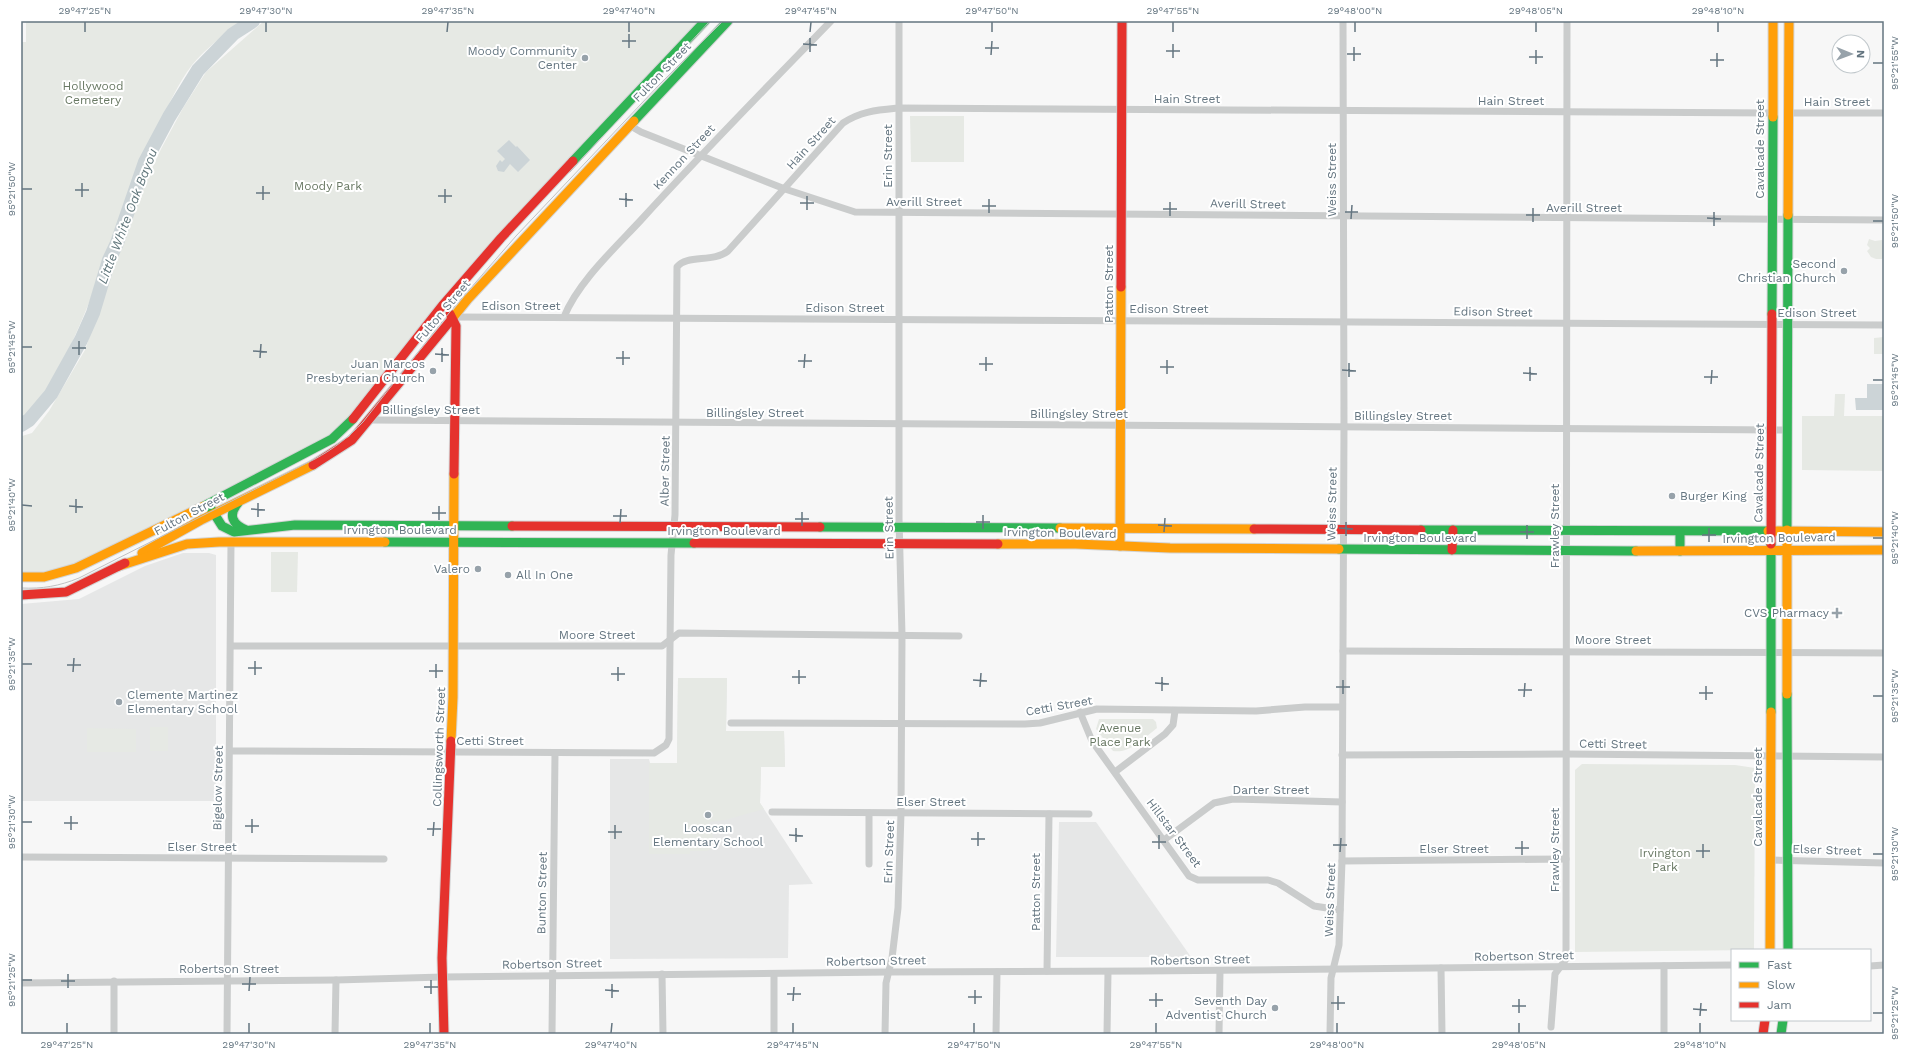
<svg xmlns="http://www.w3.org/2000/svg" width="1905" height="1055" viewBox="0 0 1905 1055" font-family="'Work Sans',sans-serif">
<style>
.built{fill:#e6e7e7}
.green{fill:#e6e9e4}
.water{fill:#ccd4d7}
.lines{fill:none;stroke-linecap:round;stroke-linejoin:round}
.river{stroke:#ccd4d7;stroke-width:14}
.fast-casing{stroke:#d3d4d5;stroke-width:11}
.slow-casing{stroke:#d3d4d5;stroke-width:11}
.jam-casing{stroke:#d3d4d5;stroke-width:11}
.street{stroke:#cacccc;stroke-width:7}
.fast{stroke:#30b455;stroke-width:9}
.slow{stroke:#ff9f0a;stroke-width:9}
.jam{stroke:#e5322d;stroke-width:9}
.tram{stroke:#c0c1c3;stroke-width:1}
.ticks{fill:none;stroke:#647580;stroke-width:1.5}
.poi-dot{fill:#97a2aa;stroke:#fff;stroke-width:1.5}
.labels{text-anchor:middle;stroke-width:4;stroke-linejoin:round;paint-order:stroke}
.poi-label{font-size:12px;fill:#647580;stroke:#fff;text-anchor:end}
.street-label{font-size:12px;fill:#647580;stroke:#fff}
.park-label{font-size:12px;fill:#687863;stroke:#fff}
.water-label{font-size:13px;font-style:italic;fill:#5f757a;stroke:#fff}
.neatline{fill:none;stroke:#647580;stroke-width:1.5}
.ticks-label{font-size:10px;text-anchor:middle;fill:#647580}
</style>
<rect width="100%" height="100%" fill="#f7f7f7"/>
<!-- built -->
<g class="built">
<polygon points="183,553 209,553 216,555 216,801 21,801 21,604 79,599 145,566"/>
<polygon points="678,678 727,678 726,731 784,731 785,767 761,767 760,803 813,884 789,885 788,958 610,959 610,759 649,759 650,763 677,764"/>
<polygon points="1059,822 1096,822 1191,957 1056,957"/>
</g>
<!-- green -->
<g class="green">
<path d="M 26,21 L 242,21 C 226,33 205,49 192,65 C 179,82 169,104 160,123 C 129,187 109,257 81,322 C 66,356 50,395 21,419 L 21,42 L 26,42 Z"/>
<polygon points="264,21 700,21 549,179 340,428 291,459 83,562 41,573 25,573 21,571 22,436 32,433 49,411 85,350 108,282 143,188 161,149 183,108 206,72"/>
<polygon points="910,116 964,116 964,162 911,162"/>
<polygon points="1869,239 1875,241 1882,240 1884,256 1882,259 1876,259 1871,257 1867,251 1870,248 1867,245"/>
<polygon points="1884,337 1884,354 1874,354 1874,338"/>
<polygon points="1835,394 1845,394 1844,416 1884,416 1884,471 1802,470 1802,416 1834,416"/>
<polygon points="271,552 298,552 297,592 271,592"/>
<polygon points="678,678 727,678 726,731 784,731 785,767 761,767 760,803 764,809 725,820 709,822 715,846 707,851 690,851 690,854 649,854 649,763 677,763"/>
<path d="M 1099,719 L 1153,719 L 1156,722 L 1157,728 C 1144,738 1130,754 1113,751 L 1096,729 Z"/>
<rect x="150" y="727" width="18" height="24"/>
<polygon points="87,728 136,729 136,752 87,752"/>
<polygon points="1582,764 1735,765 1755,768 1754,950 1575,952 1575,770"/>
</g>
<!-- water -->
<g class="water">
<polygon points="509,140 516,147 517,146 530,160 518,172 510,164 504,172 498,171 496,166 500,160 502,162 505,159 497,151"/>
<polygon points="1867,384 1883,384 1883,410 1856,410 1855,398 1867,398"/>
</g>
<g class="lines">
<!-- river -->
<polyline class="river" points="21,425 29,420 51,394 81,340 93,313 109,260 117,243 145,162 169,117 198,70 233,34 253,21"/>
<defs>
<g id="fast">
<polyline points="634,121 728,21"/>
<polyline points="573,161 705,21"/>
<polyline points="1772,314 1773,117"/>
<path d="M 238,503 C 228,515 232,524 246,530"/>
<polyline points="208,504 222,526 234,532 295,525 512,526"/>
<polyline points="204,506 332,439 353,419"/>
<polyline points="820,527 1060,528"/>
<polyline points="1421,530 1768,531"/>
<polyline points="1787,530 1788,215"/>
<polyline points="1680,532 1680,551"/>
<polyline points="385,542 694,543"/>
<polyline points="1339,549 1636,551"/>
<polyline points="1787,694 1788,950"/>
<polyline points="1771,712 1771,544"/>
<polyline points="1781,1034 1783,1020"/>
</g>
<g id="slow">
<polyline points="1773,117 1773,21"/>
<polyline points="1788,215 1789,21"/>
<polyline points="451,320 468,299 634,121"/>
<polyline points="1060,528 1254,529"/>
<polyline points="1787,530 1787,694"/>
<polyline points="1768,531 1884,532"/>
<polyline points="998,544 1076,544 1170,548 1339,549"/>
<polyline points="1120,546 1121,287"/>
<polyline points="1636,551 1884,550"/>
<polyline points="142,553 201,520 313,465"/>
<polyline points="119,566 187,544 219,542 385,542"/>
<polyline points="21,577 44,577 76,568 204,506"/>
<polyline points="451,741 453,697 454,474"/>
<polyline points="1770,950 1771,712"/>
</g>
<g id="jam">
<polyline points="1121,287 1122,21"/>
<polyline points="450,314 456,326 454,474"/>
<polyline points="353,419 442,306 501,238 573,161"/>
<polyline points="313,465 352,440 451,320"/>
<polyline points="512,526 820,527"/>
<polyline points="1254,529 1421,530"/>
<polyline points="694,543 998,544"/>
<polyline points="1771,544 1772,314"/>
<polyline points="1452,550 1453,530"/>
<polyline points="21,595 66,592 125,563"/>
<polyline points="444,1034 442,958 451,741"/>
<polyline points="1763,1034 1765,1020"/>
</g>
</defs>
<!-- fast casing -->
<use href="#fast" class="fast-casing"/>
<!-- slow casing -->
<use href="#slow" class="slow-casing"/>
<!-- jam casing -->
<use href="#jam" class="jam-casing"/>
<!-- street -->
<g class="street">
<polyline points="1789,113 1884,113"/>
<polyline points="629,125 641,132 785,189 855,212 1884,220"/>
<polyline points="453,317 1884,325"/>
<path d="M 564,317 C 578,282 615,248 641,220 C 703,152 767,87 831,21"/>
<polyline points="370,420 1787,430"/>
<polyline points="231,646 662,646 679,633 959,636"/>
<polyline points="1343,651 1884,653"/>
<polyline points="1080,712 1092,741 1189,876 1198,880 1268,880 1278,883 1314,906 1340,910"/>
<polyline points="731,723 1025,724 1040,723 1097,709 1256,711 1305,707 1342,707"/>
<path d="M 230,751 L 654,753 L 666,745 L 669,739 L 671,555 L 675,515 L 677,267 C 687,254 713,263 728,251 L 843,123 C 861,111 878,110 899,108 L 1772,113"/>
<polyline points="1342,755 1566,754 1884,757"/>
<polyline points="1115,772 1165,734 1173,725 1175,711"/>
<polyline points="772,812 1089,814"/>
<polyline points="1164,840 1214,803 1233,799 1342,802"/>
<polyline points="21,857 384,859"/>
<polyline points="1770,860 1884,863"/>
<polyline points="1342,861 1566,859"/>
<polyline points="869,864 869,813"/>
<polyline points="1870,966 1884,965"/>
<polyline points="1441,968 1442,1034"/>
<polyline points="1047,971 1049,814"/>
<polyline points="662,974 663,1034"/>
<polyline points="21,983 336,980 443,977 888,972 1144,971 1732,965"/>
<polyline points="1551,1027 1555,974 1566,959 1567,21"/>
<polyline points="114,1034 114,981"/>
<polyline points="227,1034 231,542"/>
<polyline points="335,1034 336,980"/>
<polyline points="552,1034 555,753"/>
<polyline points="774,1034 774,974"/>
<polyline points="885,1034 886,983 892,958 898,908 901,813 902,635 899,518 899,21"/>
<polyline points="996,1034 997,972"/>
<polyline points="1107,1034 1108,972"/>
<polyline points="1219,1034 1220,971"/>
<polyline points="1330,1034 1331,978 1339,945 1342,861 1344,427 1343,21"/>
<polyline points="1664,1034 1664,966"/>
</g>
<!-- fast -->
<use href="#fast" class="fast"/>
<!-- slow -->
<use href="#slow" class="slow"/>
<!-- jam -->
<use href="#jam" class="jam"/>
<!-- tram -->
<g class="tram">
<polyline points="650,86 710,21"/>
<polyline points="570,172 602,137"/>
<path d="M 21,588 C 43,589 59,586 79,578 L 315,459 C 333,449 348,438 363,422 L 449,313 L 516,236 L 659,85 L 723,21"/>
</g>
</g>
<!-- ticks -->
<path class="ticks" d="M 85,32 L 85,22M 266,32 L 266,22M 447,32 L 448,22M 629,32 L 629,22M 810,32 L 811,22M 992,32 L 992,22M 1173,32 L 1173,22M 1355,32 L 1355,22M 1536,32 L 1536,22M 1718,32 L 1718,22M 622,41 L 636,41M 803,44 L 817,45M 629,48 L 629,34M 985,48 L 999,48M 1166,51 L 1180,51M 810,52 L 810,38M 1347,54 L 1361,54M 991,55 L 992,41M 1529,57 L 1543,57M 1173,58 L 1173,44M 1710,60 L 1724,60M 1354,61 L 1354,47M 1873,63 L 1883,63M 1536,64 L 1536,50M 1717,67 L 1717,53M 22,189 L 32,189M 75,190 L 89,190M 256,193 L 270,193M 438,196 L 452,196M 82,197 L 82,183M 619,199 L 633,200M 263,200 L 263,186M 445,203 L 445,189M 800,203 L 814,203M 982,206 L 996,206M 626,207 L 626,193M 1163,209 L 1177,209M 807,210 L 807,196M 1345,212 L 1358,212M 989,213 L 989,199M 1526,215 L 1540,215M 1170,216 L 1170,202M 1707,218 L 1721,219M 1351,219 L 1352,205M 1873,221 L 1883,221M 1533,222 L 1533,208M 1714,226 L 1714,212M 22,347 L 32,347M 72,348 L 86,348M 253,351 L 267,352M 435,354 L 449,355M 79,355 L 79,341M 260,358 L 261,344M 616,358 L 630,358M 798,361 L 812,361M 442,362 L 442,348M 979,364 L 993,364M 623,365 L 623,351M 1160,367 L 1174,367M 804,368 L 805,354M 1342,370 L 1356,371M 986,371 L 986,357M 1523,373 L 1537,374M 1167,374 L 1167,360M 1349,377 L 1349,363M 1704,377 L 1718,377M 1873,380 L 1883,380M 1530,381 L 1530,367M 1711,384 L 1712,370M 22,505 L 32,506M 69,506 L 83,507M 251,509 L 265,510M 76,513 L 76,499M 432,513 L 446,513M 613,516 L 627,516M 258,517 L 258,503M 795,519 L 809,519M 439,520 L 439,506M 976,522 L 990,522M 620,523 L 621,509M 1158,525 L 1172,526M 802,526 L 802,512M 1339,528 L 1353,529M 983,529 L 983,515M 1164,532 L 1165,518M 1520,532 L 1534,532M 1702,535 L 1716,535M 1346,536 L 1346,522M 1873,538 L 1883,538M 1527,539 L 1527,525M 1709,542 L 1709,528M 22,664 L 32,664M 67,665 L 81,665M 248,668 L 262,668M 429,671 L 443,671M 73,672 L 74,658M 611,674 L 625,674M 255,675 L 255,661M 792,677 L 806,677M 436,678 L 436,664M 973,680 L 987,681M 618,681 L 618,667M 1155,683 L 1169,684M 799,684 L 799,670M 980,687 L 981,673M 1336,687 L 1350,687M 1518,690 L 1532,690M 1162,691 L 1162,677M 1699,693 L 1713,693M 1343,694 L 1343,680M 1873,696 L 1883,696M 1524,697 L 1525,683M 1706,700 L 1706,686M 22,822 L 32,822M 64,823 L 78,823M 245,826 L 259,826M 427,829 L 441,829M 71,830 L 71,816M 608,832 L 622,832M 252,833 L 252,819M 789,835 L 803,836M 433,836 L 434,822M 615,839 L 615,825M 971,839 L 985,839M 796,842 L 796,828M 1152,842 L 1166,842M 1333,845 L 1347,845M 978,846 L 978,832M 1515,848 L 1529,848M 1159,849 L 1159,835M 1696,851 L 1710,851M 1340,852 L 1341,838M 1873,854 L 1883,854M 1522,855 L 1522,841M 1703,858 L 1703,844M 22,980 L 32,980M 61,981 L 75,981M 242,984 L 256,984M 424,987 L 438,987M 68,988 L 68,974M 605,990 L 619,991M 249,991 L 250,977M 431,994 L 431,980M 787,994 L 801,994M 968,997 L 982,997M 612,998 L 612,984M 1149,1000 L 1163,1000M 793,1001 L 794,987M 1331,1003 L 1345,1003M 975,1004 L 975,990M 1512,1006 L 1526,1006M 1156,1007 L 1156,993M 1693,1009 L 1707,1010M 1338,1010 L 1338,996M 1519,1013 L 1519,999M 1873,1013 L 1883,1013M 1700,1016 L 1701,1003M 67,1033 L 67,1023M 249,1033 L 249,1023M 430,1033 L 430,1023M 611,1033 L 612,1023M 793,1033 L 793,1023M 974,1033 L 974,1023M 1156,1033 L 1156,1023M 1337,1033 L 1337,1023M 1519,1033 L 1519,1023M 1700,1033 L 1700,1023"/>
<!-- markers -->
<g class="poi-dot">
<circle cx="585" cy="58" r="4"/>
<circle cx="1844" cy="271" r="4"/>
<circle cx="433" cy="371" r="4"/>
<circle cx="1672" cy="496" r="4"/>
<circle cx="478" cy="569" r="4"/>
<circle cx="508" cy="575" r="4"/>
<path d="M1835 607h4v4h4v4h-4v4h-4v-4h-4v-4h4z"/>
<circle cx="119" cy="702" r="4"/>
<circle cx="708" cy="815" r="4"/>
<circle cx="1275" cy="1008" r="4"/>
</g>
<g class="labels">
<!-- poi labels -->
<g class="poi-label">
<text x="577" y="55">Moody Community<tspan x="577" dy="14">Center</tspan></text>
<text x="1836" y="268">Second<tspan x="1836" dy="14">Christian Church</tspan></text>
<text x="425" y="368">Juan Marcos<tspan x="425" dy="14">Presbyterian Church</tspan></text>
<text x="1680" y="500" text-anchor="start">Burger King</text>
<text x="470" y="573">Valero</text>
<text x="516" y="579" text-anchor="start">All In One</text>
<text x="1829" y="617">CVS Pharmacy</text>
<text x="127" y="699" text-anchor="start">Clemente Martinez<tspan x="127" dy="14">Elementary School</tspan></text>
<text x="708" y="832" text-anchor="middle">Looscan<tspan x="708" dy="14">Elementary School</tspan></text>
<text x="1267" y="1005">Seventh Day<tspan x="1267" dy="14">Adventist Church</tspan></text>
</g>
<!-- street labels -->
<g class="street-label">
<text transform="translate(662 72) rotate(-46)" y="4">Fulton Street</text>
<text x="1187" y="103">Hain Street</text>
<text x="1511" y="105">Hain Street</text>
<text x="1837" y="106">Hain Street</text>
<text transform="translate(811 143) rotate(-48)" y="4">Hain Street</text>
<text transform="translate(1760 149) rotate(-90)" y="4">Cavalcade Street</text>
<text transform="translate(888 156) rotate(-90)" y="4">Erin Street</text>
<text transform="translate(684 157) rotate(-47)" y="4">Kennon Street</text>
<text transform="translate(1332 180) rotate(-90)" y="4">Weiss Street</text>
<text x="924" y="206">Averill Street</text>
<text transform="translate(1248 204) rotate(1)" y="4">Averill Street</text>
<text x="1584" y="212">Averill Street</text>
<text transform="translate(1109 284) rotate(-90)" y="4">Patton Street</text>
<text x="521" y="310">Edison Street</text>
<text x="845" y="312">Edison Street</text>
<text x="1169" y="313">Edison Street</text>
<text transform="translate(443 311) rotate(-50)" y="4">Fulton Street</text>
<text transform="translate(1493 312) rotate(1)" y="4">Edison Street</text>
<text x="1817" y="317">Edison Street</text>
<text x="431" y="414">Billingsley Street</text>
<text x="755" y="417">Billingsley Street</text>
<text x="1079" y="418">Billingsley Street</text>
<text x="1403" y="420">Billingsley Street</text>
<text transform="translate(665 471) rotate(-89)" y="4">Alber Street</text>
<text transform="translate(1759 473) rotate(-89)" y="4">Cavalcade Street</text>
<text transform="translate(1332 504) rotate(-89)" y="4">Weiss Street</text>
<text transform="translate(189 514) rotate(-28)" y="4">Fulton Street</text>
<text transform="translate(1555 526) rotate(-90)" y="4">Frawley Street</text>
<text transform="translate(889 528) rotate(-91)" y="4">Erin Street</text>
<text x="400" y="534">Irvington Boulevard</text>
<text x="724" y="535">Irvington Boulevard</text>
<text transform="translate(1060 533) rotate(1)" y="4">Irvington Boulevard</text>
<text x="1420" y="542">Irvington Boulevard</text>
<text transform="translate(1779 538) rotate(-1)" y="4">Irvington Boulevard</text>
<text x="597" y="639">Moore Street</text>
<text x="1613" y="644">Moore Street</text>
<text transform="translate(1059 706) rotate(-10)" y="4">Cetti Street</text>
<text x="490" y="745">Cetti Street</text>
<text transform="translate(1613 744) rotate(1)" y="4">Cetti Street</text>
<text transform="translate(439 747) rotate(-88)" y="4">Collingsworth Street</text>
<text transform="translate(218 788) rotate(-89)" y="4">Bigelow Street</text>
<text x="1271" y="794">Darter Street</text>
<text transform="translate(1758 797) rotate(-90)" y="4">Cavalcade Street</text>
<text x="931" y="806">Elser Street</text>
<text transform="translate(1174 833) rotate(53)" y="4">Hillstar Street</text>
<text x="202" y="851">Elser Street</text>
<text x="1454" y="853">Elser Street</text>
<text transform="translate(1555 850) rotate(-90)" y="4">Frawley Street</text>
<text transform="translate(1827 850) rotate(2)" y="4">Elser Street</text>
<text transform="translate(889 852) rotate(-88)" y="4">Erin Street</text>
<text transform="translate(1036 892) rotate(-90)" y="4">Patton Street</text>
<text transform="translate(542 893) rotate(-89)" y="4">Bunton Street</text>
<text transform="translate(1330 900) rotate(-88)" y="4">Weiss Street</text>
<text transform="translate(1524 956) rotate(-1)" y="4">Robertson Street</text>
<text transform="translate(1200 960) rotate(-1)" y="4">Robertson Street</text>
<text transform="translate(876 961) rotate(-1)" y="4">Robertson Street</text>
<text transform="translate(552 964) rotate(-1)" y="4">Robertson Street</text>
<text x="229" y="973">Robertson Street</text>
</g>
<!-- park labels -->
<g class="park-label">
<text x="93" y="90">Hollywood<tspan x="93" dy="14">Cemetery</tspan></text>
<text x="328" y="190">Moody Park</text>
<text x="1120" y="732">Avenue<tspan x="1120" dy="14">Place Park</tspan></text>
<text x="1665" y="857">Irvington<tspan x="1665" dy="14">Park</tspan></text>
</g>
<!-- water labels -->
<g class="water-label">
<text transform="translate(127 216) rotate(-69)" y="5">Little White Oak Bayou</text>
</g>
</g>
<!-- border -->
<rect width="1905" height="1055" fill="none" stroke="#ffffff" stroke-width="44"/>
<!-- legend -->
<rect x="1731" y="949" width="140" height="72" fill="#ffffff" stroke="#c1c8cc"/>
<rect x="1739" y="962" width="20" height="6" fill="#30b455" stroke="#c1c8cc"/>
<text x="1767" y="969" font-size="12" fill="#647580">Fast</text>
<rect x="1739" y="982" width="20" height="6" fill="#ff9f0a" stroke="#c1c8cc"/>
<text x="1767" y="989" font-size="12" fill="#647580">Slow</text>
<rect x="1739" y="1002" width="20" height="6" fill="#e5322d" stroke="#c1c8cc"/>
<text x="1767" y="1009" font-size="12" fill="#647580">Jam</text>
<!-- north arrow -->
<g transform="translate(1851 54) rotate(91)"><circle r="19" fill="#ffffff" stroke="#c1c8cc"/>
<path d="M0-3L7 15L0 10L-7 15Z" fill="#97a2aa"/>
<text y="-6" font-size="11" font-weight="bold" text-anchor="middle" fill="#647580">N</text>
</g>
<rect x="22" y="22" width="1861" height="1011" class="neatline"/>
<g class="ticks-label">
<text x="85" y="14">29°47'25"N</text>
<text x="266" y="14">29°47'30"N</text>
<text x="448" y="14">29°47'35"N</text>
<text x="629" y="14">29°47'40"N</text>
<text x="811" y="14">29°47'45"N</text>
<text x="992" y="14">29°47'50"N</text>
<text x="1173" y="14">29°47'55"N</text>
<text x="1355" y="14">29°48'00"N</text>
<text x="1536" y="14">29°48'05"N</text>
<text x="1718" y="14">29°48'10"N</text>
<text transform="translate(1894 63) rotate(-90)" y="4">95°21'55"W</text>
<text transform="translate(11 189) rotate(-90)" y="4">95°21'50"W</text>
<text transform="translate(1894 221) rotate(-90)" y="4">95°21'50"W</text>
<text transform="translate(11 347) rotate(-90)" y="4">95°21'45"W</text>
<text transform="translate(1894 380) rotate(-90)" y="4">95°21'45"W</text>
<text transform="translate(11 505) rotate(-90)" y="4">95°21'40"W</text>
<text transform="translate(1894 538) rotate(-90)" y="4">95°21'40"W</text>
<text transform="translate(11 664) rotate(-90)" y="4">95°21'35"W</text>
<text transform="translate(1894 696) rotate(-90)" y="4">95°21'35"W</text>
<text transform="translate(11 822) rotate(-90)" y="4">95°21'30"W</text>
<text transform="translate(1894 854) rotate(-90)" y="4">95°21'30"W</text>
<text transform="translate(11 980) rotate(-90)" y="4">95°21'25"W</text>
<text transform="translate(1894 1013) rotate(-90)" y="4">95°21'25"W</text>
<text x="67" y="1048">29°47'25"N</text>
<text x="249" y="1048">29°47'30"N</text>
<text x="430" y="1048">29°47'35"N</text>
<text x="611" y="1048">29°47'40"N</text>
<text x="793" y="1048">29°47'45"N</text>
<text x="974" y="1048">29°47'50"N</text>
<text x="1156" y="1048">29°47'55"N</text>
<text x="1337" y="1048">29°48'00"N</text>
<text x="1519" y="1048">29°48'05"N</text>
<text x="1700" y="1048">29°48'10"N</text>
</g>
</svg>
